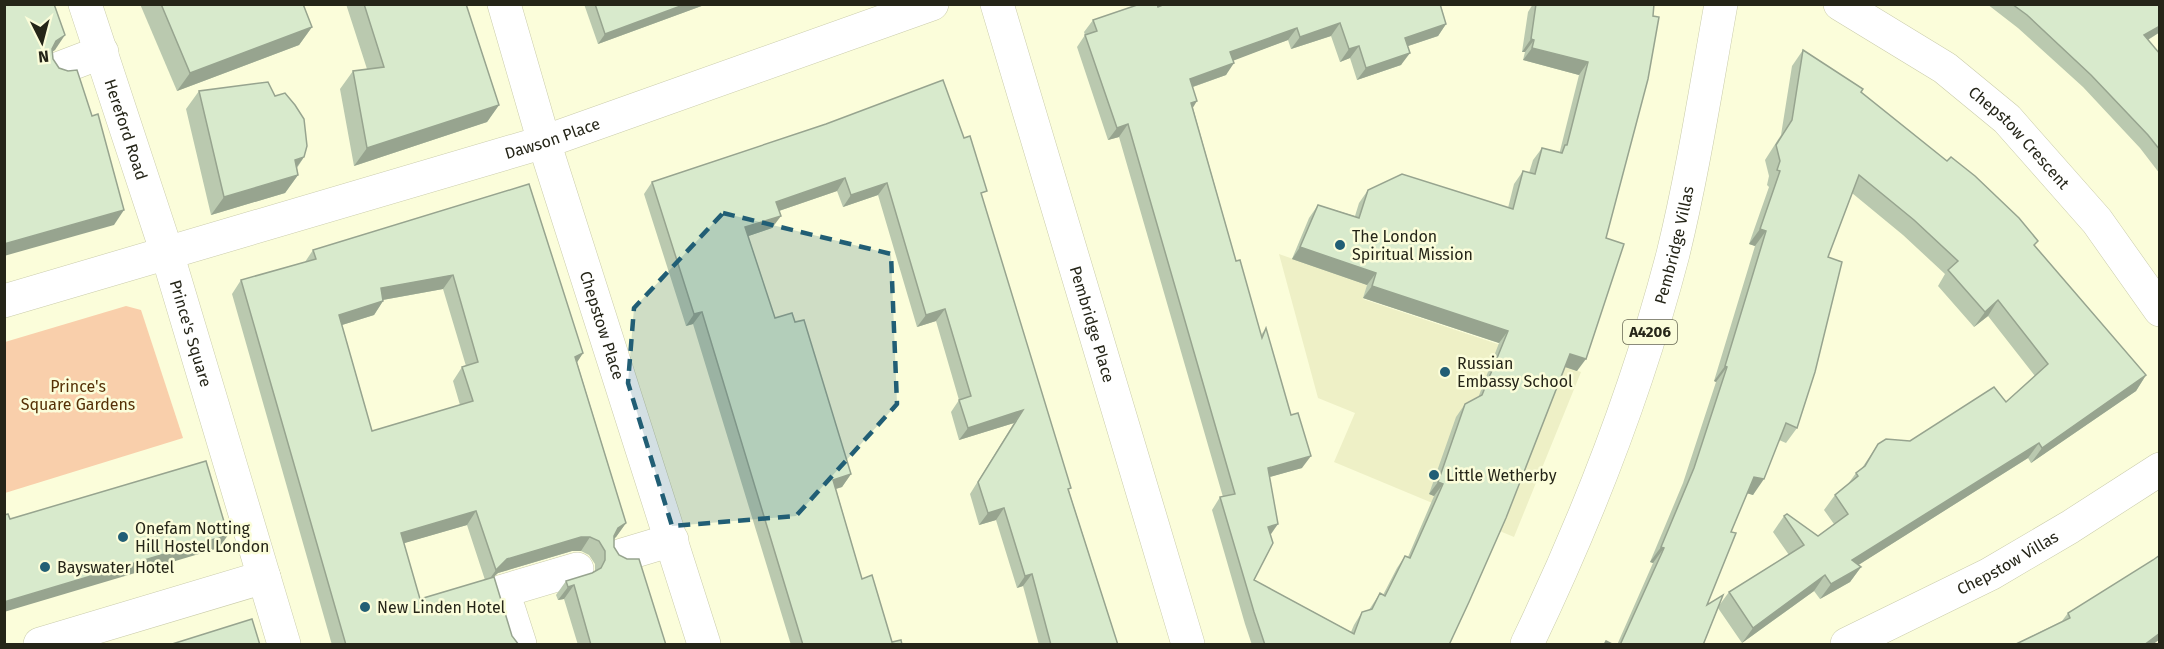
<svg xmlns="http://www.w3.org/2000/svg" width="2164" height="649" viewBox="0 0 2164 649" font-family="'Fira Sans',sans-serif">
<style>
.built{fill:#eef0c6}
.green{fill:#f9cfab}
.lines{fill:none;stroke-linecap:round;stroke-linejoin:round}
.street-casing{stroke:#caccab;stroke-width:34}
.secondary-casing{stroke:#caccab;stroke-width:34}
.primary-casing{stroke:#caccab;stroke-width:34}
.street{stroke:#fff;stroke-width:33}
.secondary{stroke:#fff;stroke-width:33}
.primary{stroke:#fff;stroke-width:33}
.wall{fill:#bac9af;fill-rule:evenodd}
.shaded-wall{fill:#97a48f}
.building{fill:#d8eacc;stroke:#97a48f;stroke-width:1.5;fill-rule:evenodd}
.marked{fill:#215e75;fill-opacity:0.2;stroke:#215e75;stroke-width:4.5;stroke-dasharray:12 8;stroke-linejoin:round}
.poi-dot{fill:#215e75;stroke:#fbfdda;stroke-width:2}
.labels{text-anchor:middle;stroke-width:5;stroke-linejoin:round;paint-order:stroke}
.shield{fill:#fbfdda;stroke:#656652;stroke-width:1.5}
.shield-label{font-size:15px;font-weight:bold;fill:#252518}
.street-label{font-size:16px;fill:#252518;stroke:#fbfdda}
.poi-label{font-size:16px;fill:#252518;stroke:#fbfdda;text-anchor:start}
.park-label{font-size:16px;fill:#553006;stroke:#fbfdda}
</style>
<rect width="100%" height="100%" fill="#fbfdda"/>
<!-- built -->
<polygon class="built" points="1279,254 1367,285 1363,299 1581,372 1514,537 1334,462 1355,413 1318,398"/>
<!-- green -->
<polygon class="green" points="126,306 141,310 183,438 5,493 5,342"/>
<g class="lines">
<defs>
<g id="street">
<path id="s1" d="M 85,4 L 167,253 L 284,644"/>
<path id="s2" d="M 504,4 L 544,142 L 704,644"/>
<path id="s3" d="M 997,4 L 1188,644"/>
<path id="s4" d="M 1840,4 L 1945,68 L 2007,119 L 2097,221 L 2160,310"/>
<polyline points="60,68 102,52"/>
<path id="s5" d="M 4,301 L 544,142 L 932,4"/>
<polyline points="622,555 672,540"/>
<polyline points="40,644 264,577"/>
<polyline points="520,644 503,591 577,569"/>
</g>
<g id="secondary">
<path id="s6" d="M 1847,644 L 1990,574 L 2070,527 L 2160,469"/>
</g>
<g id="primary">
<path id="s7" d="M 1527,644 C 1587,519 1638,388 1673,254 C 1693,172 1706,87 1721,4"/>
</g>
</defs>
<!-- street casing -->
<use href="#street" class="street-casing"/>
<!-- secondary casing -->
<use href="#secondary" class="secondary-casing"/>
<!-- primary casing -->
<use href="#primary" class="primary-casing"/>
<!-- street -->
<use href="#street" class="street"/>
<!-- secondary -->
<use href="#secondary" class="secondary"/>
<!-- primary -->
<use href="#primary" class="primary"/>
</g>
<!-- wall -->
<g class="wall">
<polygon points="140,4 303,4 312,27 299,45 177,91"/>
<polygon points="346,4 466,4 499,105 487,122 354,166 340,89 353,71 367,69"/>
<polygon points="584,4 707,4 598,44"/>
<polygon points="1533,4 1654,4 1606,238 1577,371 1565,367 1449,645 1252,645 1245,624 1212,510 1220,497 1223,497 1119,137 1108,140 1077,47 1085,35 1084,32 1093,20 1158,7 1441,6 1446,24 1438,36 1408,46 1401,65 1357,80 1350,58 1340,62 1331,36 1291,49 1288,40 1233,60 1226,75 1193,87 1193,108 1236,261 1261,335 1266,328 1302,468 1269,477 1270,535 1254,580 1351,632 1354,625 1362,612 1369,610 1380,593 1383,595 1397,568 1405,556 1408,557 1434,496 1429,494 1456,417 1465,404 1478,398 1499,343 1363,298 1367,285 1292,259 1309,218 1318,205 1355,216 1359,203 1368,190 1508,208 1514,184 1523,171 1529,173 1533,160 1542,148 1560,152 1560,151 1579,75 1523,60 1525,52 1522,52 1528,12"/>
<polygon points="1987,4 2160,4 2160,32 2148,40 2160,54 2160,174 2140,148 2083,87 2018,28"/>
<path d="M 1803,50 L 1861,92 L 2035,246 L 2146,375 L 2136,391 L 2031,463 L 2028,458 L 1858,565 L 1861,567 L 1850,582 L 1820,599 L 1814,591 L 1742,643 L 1718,608 L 1703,645 L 1617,645 L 1653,563 L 1650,562 L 1683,483 L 1716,382 L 1714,381 L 1755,246 L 1749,244 L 1769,187 L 1767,185 L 1769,176 L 1765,160 L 1781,135 L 1792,66 ZM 1852,193 L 1903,235 L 1945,274 L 1938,286 L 1974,327 L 1988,316 L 2035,376 L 2006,402 L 1910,441 L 1878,444 L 1862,468 L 1856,473 L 1848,484 L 1835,495 L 1824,510 L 1834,524 L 1818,536 L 1784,516 L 1773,532 L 1789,555 L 1729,592 L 1718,607 L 1707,605 L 1731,532 L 1747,493 L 1753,495 L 1779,440 L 1786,443 L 1797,428 L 1828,257 Z"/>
<polygon points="199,91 304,157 297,168 298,175 285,193 211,215 186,109"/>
<polygon points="826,124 982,197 1069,491 1118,645 1039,645 1023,586 1017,588 996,520 979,525 970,494 1014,423 959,440 951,412 959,400 936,321 917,327 878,195 843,207 837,191 779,211 772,228 748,236 775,318 795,322 851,474 842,487 836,489 862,579 892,642 902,645 791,645 693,324 686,326 644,194 652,182"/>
<path d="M 529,184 L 583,353 L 577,362 L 626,523 L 616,537 L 614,539 L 614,547 L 666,645 L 578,645 L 564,599 L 558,600 L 556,595 L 566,581 L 592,573 L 595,571 L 595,564 L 589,555 L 581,551 L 572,551 L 498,573 L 493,577 L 512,636 L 519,645 L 332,645 L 232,294 L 241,280 L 305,262 L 313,250 ZM 443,289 L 466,366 L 462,367 L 453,381 L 460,405 L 372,431 L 342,325 L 374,315 L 383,301 L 383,300 ZM 467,525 L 485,580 L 420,599 L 404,543 Z"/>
<polygon points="2068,613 2160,639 2152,645 2014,645 2062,621"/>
</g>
<!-- shaded-wall -->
<g class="shaded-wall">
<polygon points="686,4 707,4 598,44 605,34"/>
<polygon points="1340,23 1331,36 1291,49 1300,37"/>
<polygon points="1446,24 1438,36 1396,50 1405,38"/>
<polygon points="2160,26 2160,32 2136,47 2144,35"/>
<polygon points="312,27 299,45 177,91 190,73"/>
<polygon points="1297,28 1288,40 1222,65 1230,52"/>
<polygon points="65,35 55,50 45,57 56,41"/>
<polygon points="1531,39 1534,40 1525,52 1522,52"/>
<polygon points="1359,46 1350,58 1340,62 1349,49"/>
<polygon points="1532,48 1588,62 1579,75 1523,60"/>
<polygon points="1410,53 1401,65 1357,80 1366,68"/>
<polygon points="1234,63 1226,75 1181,91 1190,79"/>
<polygon points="1197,101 1189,114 1191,103"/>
<polygon points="499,105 487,122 354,166 367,148"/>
<polygon points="1128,124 1119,137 1108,140 1117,128"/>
<polygon points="304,157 291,175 295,160"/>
<polygon points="298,175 285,193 211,215 224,197"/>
<polygon points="845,178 837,191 767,215 776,202"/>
<polygon points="887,183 878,195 843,207 851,195"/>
<polygon points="124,210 114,225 4,256 4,244"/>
<polygon points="781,216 772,228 737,240 745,227"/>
<polygon points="1760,229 1766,231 1755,246 1749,244"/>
<polygon points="1300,247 1376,273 1367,285 1292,259"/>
<polygon points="453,275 443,289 371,302 381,288"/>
<polygon points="1372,286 1508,331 1499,343 1363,298"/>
<polygon points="1998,300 1988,316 1974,327 1985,312"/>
<polygon points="383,301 374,315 329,329 339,315"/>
<polygon points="945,309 936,321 917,327 926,315"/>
<polygon points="702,312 693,324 686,326 694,314"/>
<polygon points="583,353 574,367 575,357"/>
<polygon points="1570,354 1586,359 1577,371 1562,366"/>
<polygon points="1725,366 1727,367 1716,382 1714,381"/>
<polygon points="2146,375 2136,391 2031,463 2042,448"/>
<polygon points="1023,410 1014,423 959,440 968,428"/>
<polygon points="2039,443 2028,458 1841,576 1852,560"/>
<polygon points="1311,456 1302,468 1259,480 1268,468"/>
<polygon points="851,474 842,487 825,492 833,480"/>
<polygon points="1754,477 1764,479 1753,495 1743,492"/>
<polygon points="1438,482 1443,484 1434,496 1429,494"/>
<polygon points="1004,508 996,520 979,525 988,513"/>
<polygon points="476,511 467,525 391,547 401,533"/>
<polygon points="626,523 616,537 609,542 618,528"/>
<polygon points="1278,524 1269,537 1268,527"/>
<polygon points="228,535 219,548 4,612 4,602"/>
<polygon points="581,537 590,537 581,551 572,551 498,573 486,584 496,570 507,559"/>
<polygon points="1661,547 1664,548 1653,563 1650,562"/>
<polygon points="1861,567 1850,582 1820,599 1831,584"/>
<polygon points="1032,574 1023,586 1017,588 1025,576"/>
<polygon points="1825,575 1814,591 1742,643 1753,628"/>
<polygon points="574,585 564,599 558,600 568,587"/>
<polygon points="2160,633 2160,639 2152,645 2144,645"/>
</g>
<!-- building -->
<g class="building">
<polygon points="4,4 54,4 65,35 56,41 52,49 53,59 59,68 68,71 77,70 92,116 98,114 124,210 4,244"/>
<polygon points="161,4 303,4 312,27 190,73"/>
<polygon points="364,4 466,4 499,105 367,148 353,71 384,67"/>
<polygon points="595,4 686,4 605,34"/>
<polygon points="1140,4 1157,4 1158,7 1165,4 1440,4 1446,24 1405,38 1410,53 1366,68 1359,46 1349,49 1340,23 1300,37 1297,28 1230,52 1234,63 1190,79 1197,101 1191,103 1236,261 1240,260 1262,338 1266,328 1291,415 1298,413 1311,456 1268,468 1278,524 1268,527 1273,543 1254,580 1354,634 1362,612 1372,609 1380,593 1385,596 1405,556 1410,558 1443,484 1438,482 1465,404 1482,395 1508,331 1372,286 1376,273 1300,247 1318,205 1359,218 1368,190 1402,174 1513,209 1523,171 1535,174 1542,148 1562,153 1565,145 1567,145 1588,62 1532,48 1534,40 1531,39 1536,4 1654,4 1653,16 1659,17 1648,79 1606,238 1624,244 1586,359 1570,354 1506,518 1469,602 1449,645 1265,645 1254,612 1220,497 1235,494 1128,124 1117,128 1085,35 1097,31 1093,20"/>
<polygon points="2012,4 2160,4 2160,26 2144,35 2160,54 2160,150 2148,135 2091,75 2027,15"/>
<polygon points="1803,50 1863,89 1861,92 1947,161 1951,157 1975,176 2019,218 2038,241 2034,245 2146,375 2042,448 2039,443 1852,560 1861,567 1831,584 1825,575 1753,628 1729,592 1804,545 1784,516 1787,514 1818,536 1848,514 1835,495 1858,476 1856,473 1865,466 1878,444 1886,439 1910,441 1994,387 2006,402 2048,364 1998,300 1985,312 1948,270 1958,261 1914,220 1859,175 1828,257 1842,262 1815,372 1797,428 1786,423 1764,479 1754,477 1731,532 1736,533 1707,605 1723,595 1703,645 1620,645 1664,548 1661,547 1694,468 1727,367 1725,366 1766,231 1760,229 1780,171 1777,170 1780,161 1776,145 1792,120"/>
<polygon points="943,80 964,138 970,136 987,191 981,193 1071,488 1068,489 1118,645 1051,645 1032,574 1025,576 1004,508 988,513 978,482 1023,410 968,428 959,400 971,396 945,309 926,315 887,183 851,195 845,178 776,202 781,216 745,227 775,318 792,313 795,322 804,320 851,474 833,480 862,579 872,575 892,642 901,640 902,645 803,645 702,312 694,314 652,182 826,124"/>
<polygon points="268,82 275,96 285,93 295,105 304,119 307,146 304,157 295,160 298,175 224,197 199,91"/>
<path d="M 529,184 L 583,353 L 575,357 L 626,523 L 618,528 L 614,536 L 614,547 L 619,555 L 627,559 L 639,559 L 666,645 L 591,645 L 574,585 L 568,587 L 566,581 L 592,573 L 601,568 L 605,560 L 605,551 L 599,541 L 590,537 L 581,537 L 507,559 L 496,570 L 476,511 L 401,533 L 420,599 L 494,577 L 512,636 L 519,645 L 346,645 L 241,280 L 316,259 L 313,250 ZM 453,275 L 478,362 L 462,367 L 473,401 L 372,431 L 339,315 L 383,301 L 381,288 Z"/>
<polygon points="206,461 228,535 4,602 4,515 8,514 10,519"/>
<polygon points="2160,555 2160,633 2144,645 2014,645 2070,618 2068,613 2153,560"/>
<polygon points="252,619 260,645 169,645"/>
<polygon points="1606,641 1614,645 1604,645"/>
</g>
<!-- marked area -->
<path class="marked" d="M 723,213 L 891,254 L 897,404 L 796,516 L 672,526 L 628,383 L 634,308 Z"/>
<!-- markers -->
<g class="poi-dot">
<circle cx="1340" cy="245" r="6"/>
<circle cx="1445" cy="372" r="6"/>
<circle cx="1434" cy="475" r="6"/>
<circle cx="123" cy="537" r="6"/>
<circle cx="45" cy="567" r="6"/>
<circle cx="365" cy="607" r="6"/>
</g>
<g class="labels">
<!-- shield labels -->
<rect class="shield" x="1623" y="320" width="54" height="24" rx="4.5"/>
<g class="shield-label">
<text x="1650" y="337">A4206</text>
</g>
<!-- street labels -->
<g class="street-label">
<text dy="6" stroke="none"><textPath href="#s1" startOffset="132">Hereford Road</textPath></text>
<text dy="6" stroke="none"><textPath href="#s5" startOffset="572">Dawson Place</textPath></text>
<text dy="6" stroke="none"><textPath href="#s4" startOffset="225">Chepstow Crescent</textPath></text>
<text dy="6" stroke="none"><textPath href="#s7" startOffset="426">Pembridge Villas</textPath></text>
<text dy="6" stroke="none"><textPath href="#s3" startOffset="334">Pembridge Place</textPath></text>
<text dy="6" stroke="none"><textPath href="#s2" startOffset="336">Chepstow Place</textPath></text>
<text dy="6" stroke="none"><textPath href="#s1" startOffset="346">Prince's Square</textPath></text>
<text dy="6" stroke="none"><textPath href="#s6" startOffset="180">Chepstow Villas</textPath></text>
</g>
<!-- poi labels -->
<g class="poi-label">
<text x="1352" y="242">The London<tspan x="1352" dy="18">Spiritual Mission</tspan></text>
<text x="1457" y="369">Russian<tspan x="1457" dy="18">Embassy School</tspan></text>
<text x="1446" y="481">Little Wetherby</text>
<text x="135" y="534">Onefam Notting<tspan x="135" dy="18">Hill Hostel London</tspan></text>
<text x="57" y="573">Bayswater Hotel</text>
<text x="377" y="613">New Linden Hotel</text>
</g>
<!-- park labels -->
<g class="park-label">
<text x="78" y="392">Prince's<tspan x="78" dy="18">Square Gardens</tspan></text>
</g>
</g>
<!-- border -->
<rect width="2164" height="649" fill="none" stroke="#252518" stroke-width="12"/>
<!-- north arrow -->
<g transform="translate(42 42) rotate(174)" stroke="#fbfdda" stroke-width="4.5" paint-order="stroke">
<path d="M0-4.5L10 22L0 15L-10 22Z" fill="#252518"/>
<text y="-9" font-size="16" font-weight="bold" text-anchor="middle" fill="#252518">N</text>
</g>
</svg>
